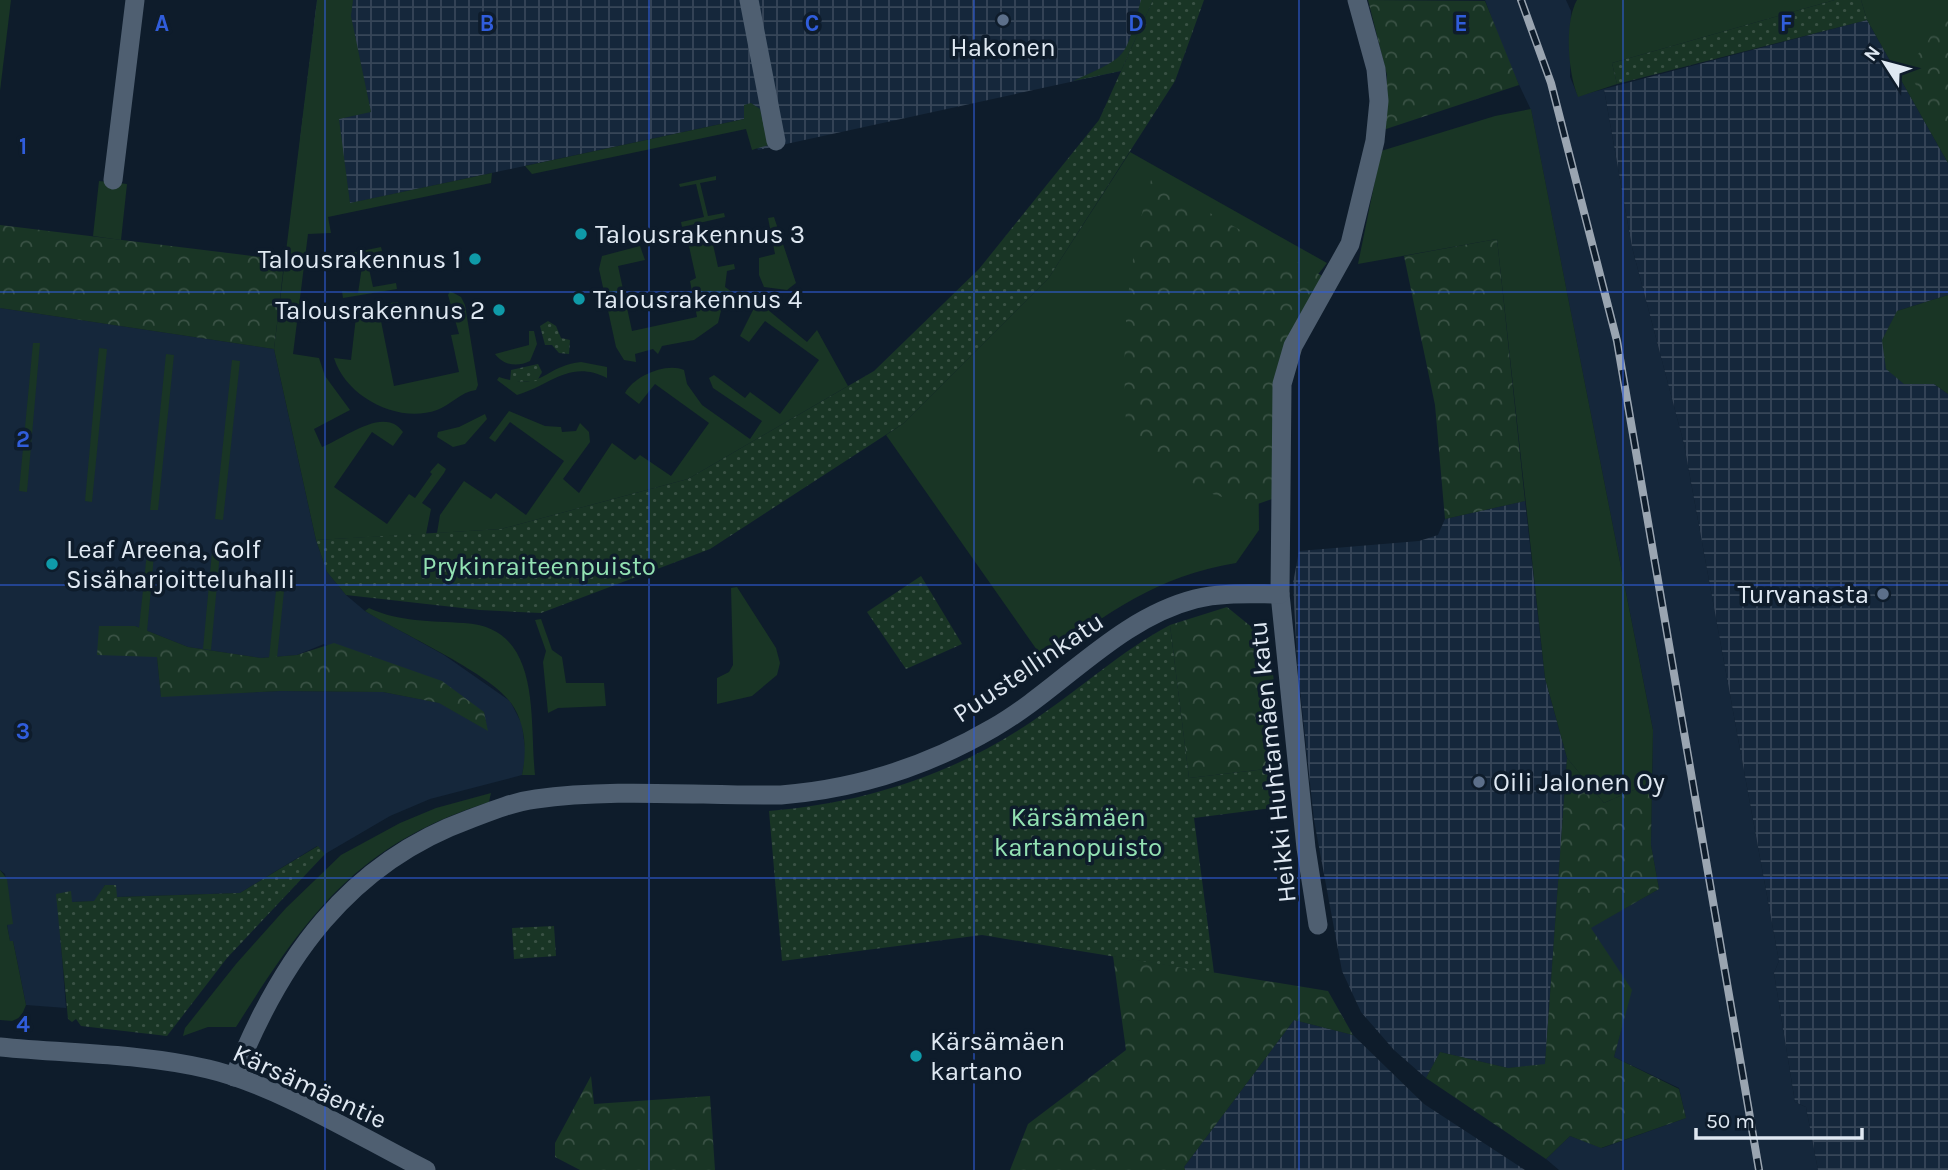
<svg xmlns="http://www.w3.org/2000/svg" width="1948" height="1170" viewBox="0 0 1948 1170" font-family="Karla,sans-serif">
<style>
.built{fill:#15273b;fill-rule:evenodd}
.industrial{fill:url(#industrial-grid)}
.grass{fill:#193525}
.forest{fill:url(#forest-crowns)}
.park{fill:url(#park-dots)}
.lines{fill:none;stroke-linecap:round;stroke-linejoin:round}
.minor{stroke:#4f5f71;stroke-width:19}
.tertiary{stroke:#4f5f71;stroke-width:19}
.rail-casing{stroke:#9aa5b1;stroke-width:8}
.rail{stroke:#0e1c2b;stroke-width:5;stroke-dasharray:16;stroke-linecap:butt}
.grid{fill:none;stroke:#305ddb;stroke-width:2;stroke-opacity:0.55}
.service-dot{fill:#5c6f8a;stroke:#0e1c2b;stroke-width:2.5}
.culture-dot{fill:#0f9aa8;stroke:#0e1c2b;stroke-width:2.5}
.labels{text-anchor:middle;stroke-width:7;stroke-linejoin:round;paint-order:stroke}
.poi-label{font-size:26px;fill:#dfe8f2;stroke:#0e1c2b;text-anchor:start}
.park-label{font-size:26px;fill:#93e2b3;stroke:#0e1c2b}
.street-label{font-size:26px;fill:#dfe8f2;stroke:#0e1c2b}
.grid-label{font-size:23px;text-anchor:middle;font-weight:bold;fill:#305ddb;stroke:#0e1c2b;stroke-width:7;stroke-linejoin:round;paint-order:stroke}
</style>
<defs>
<pattern id="industrial-grid" width="8" height="8" patternUnits="userSpaceOnUse" patternTransform="scale(1.75)"><rect width="8" height="8" fill="#15273b"/><path d="M0 4h8M4 0v8" fill="none" stroke="#374658"/></pattern>
<pattern id="forest-crowns" width="20" height="18" patternUnits="userSpaceOnUse" patternTransform="scale(1.75)"><rect width="20" height="18" fill="#193525"/><path d="M2 6a3 3 0 1 1 6 0M12 15a3 3 0 1 1 6 0" fill="none" stroke="#3a5245"/></pattern>
<pattern id="park-dots" width="8" height="8" patternUnits="userSpaceOnUse" patternTransform="scale(1.75)"><rect width="8" height="8" fill="#193525"/><path d="M2 2h.1M6 6h.1" fill="none" stroke="#3a5245" stroke-width="1.8" stroke-linecap="round"/></pattern>
</defs>
<rect width="100%" height="100%" fill="#0e1c2b"/>
<!-- built -->
<g class="built">
<polygon points="1485,0 1566,0 1571,11 1570,77 1578,96 1604,89 1632,247 1684,444 1779,961 1774,973 1795,1102 1806,1107 1818,1170 1559,1170 1546,1159 1570,1136 1602,1148 1686,1118 1679,1088 1614,1057 1631,990 1590,928 1659,889 1651,845 1653,730 1531,110 1506,57"/>
<path d="M 0,308 L 274,349 L 316,540 L 327,572 L 346,595 L 365,611 L 444,655 L 510,701 L 522,724 L 526,755 L 522,775 L 430,799 L 390,816 L 325,854 L 317,846 L 240,893 L 116,897 L 115,885 L 105,885 L 95,901 L 72,902 L 57,894 L 66,1008 L 26,1005 L 13,941 L 10,942 L 7,924 L 12,924 L 5,874 L 0,870 ZM 135,626 L 188,647 L 261,658 L 297,655 L 324,644 L 484,712 L 487,730 L 440,703 L 383,692 L 281,691 L 161,696 L 157,657 Z"/>
</g>
<!-- industrial -->
<g class="industrial">
<polygon points="317,0 1153,0 1121,71 758,150 744,119 291,216"/>
<polygon points="1867,20 1948,163 1948,295 1897,311 1934,384 1948,394 1948,1170 1818,1170 1806,1107 1795,1102 1774,973 1779,961 1684,444 1632,247 1604,89"/>
<polygon points="1525,501 1545,678 1567,758 1545,1065 1508,1068 1440,1052 1426,1078 1394,1050 1361,1012 1342,971 1314,820 1297,662 1293,583 1299,551 1419,541 1438,535 1445,519"/>
<polygon points="1294,1020 1353,1035 1424,1104 1525,1170 1185,1170 1184,1167"/>
</g>
<!-- grass -->
<g class="grass">
<polygon points="0,0 11,0 0,91"/>
<path d="M 317,0 L 353,0 L 351,16 L 371,112 L 339,119 L 350,203 L 492,173 L 491,183 L 328,217 L 331,233 L 308,234 L 293,354 L 319,358 L 325,376 L 350,410 L 314,429 L 322,447 C 344,439 384,405 403,432 L 393,446 L 372,432 L 334,487 L 387,524 L 409,494 L 415,498 L 432,474 L 430,472 L 438,463 L 446,469 L 444,473 L 422,503 L 431,509 L 426,534 L 316,540 L 274,349 Z"/>
<path d="M 1141,0 L 1153,0 L 1121,71 L 1073,81 C 1130,55 1124,60 1141,0 Z"/>
<path d="M 1577,0 L 1835,0 L 1612,63 L 1617,84 L 1578,97 C 1568,73 1564,23 1577,0 Z"/>
<polygon points="1861,0 1948,0 1948,163 1867,20"/>
<polygon points="751,103 760,109 768,145 752,150 746,129 532,174 525,166 744,119 744,105"/>
<polygon points="1531,109 1653,730 1652,782 1604,803 1567,758 1545,678 1497,239 1358,264 1381,151 1495,116"/>
<path d="M 1130,152 L 1327,263 L 1316,277 L 1258,417 L 1259,530 L 1236,563 C 1157,576 1107,613 1044,660 L 886,435 L 904,423 L 1048,279 Z"/>
<polygon points="716,176 716,180 700,183 708,216 724,213 725,217 682,227 681,222 704,217 696,184 680,187 679,184"/>
<polygon points="99,181 127,184 121,240 93,236"/>
<polygon points="774,217 796,283 787,290 764,287 759,275 759,258 775,254 768,218"/>
<polygon points="710,231 718,267 734,264 735,269 727,271 725,287 732,292 725,294 718,323 694,340 662,346 658,354 653,349 635,354 636,362 624,360 616,347 599,269 602,256 640,246 645,260 618,266 632,331 697,317 690,281 696,278 687,237"/>
<polygon points="381,247 382,251 366,255 373,287 396,283 397,289 343,298 342,291 358,293 363,260 347,257 347,254"/>
<path d="M 450,291 L 461,297 L 465,305 L 478,385 L 476,390 C 460,392 451,405 437,410 C 398,424 346,397 334,358 L 351,360 L 356,317 L 340,315 L 340,309 L 398,302 L 401,316 L 381,321 L 394,386 L 459,372 L 451,335 L 459,334 L 448,295 Z"/>
<polygon points="1948,295 1948,394 1934,384 1904,384 1886,369 1882,340 1897,311"/>
<path d="M 762,305 L 807,342 L 817,330 L 848,386 L 688,479 L 501,529 L 437,533 L 440,515 L 464,481 L 491,499 L 496,493 L 526,515 L 564,461 L 510,422 L 495,442 L 489,438 L 509,411 L 545,426 L 561,427 L 562,432 L 576,431 L 580,423 L 589,432 L 590,442 L 563,479 L 579,493 L 612,443 L 635,460 L 640,455 L 671,476 L 709,423 L 655,384 L 639,404 L 625,393 C 634,376 666,362 684,370 L 687,384 L 702,405 L 750,439 L 762,421 L 713,388 L 709,378 L 714,375 L 745,398 L 750,392 L 780,414 L 819,360 L 765,321 L 749,342 L 740,336 L 754,308 Z"/>
<path d="M 529,331 L 534,331 L 537,344 L 530,361 C 518,367 504,366 495,354 L 529,345 Z"/>
<polygon points="33,343 40,343 27,492 19,491"/>
<polygon points="99,348 107,349 92,502 85,501"/>
<polygon points="166,354 174,355 158,510 150,510"/>
<polygon points="232,360 240,361 223,520 215,519"/>
<path d="M 581,362 L 607,367 L 607,378 C 570,359 551,385 517,395 L 497,380 L 499,377 C 544,392 543,366 581,362 Z"/>
<polygon points="485,414 487,419 465,444 453,447 437,437 438,432 459,427"/>
<polygon points="148,543 155,544 147,632 139,628"/>
<polygon points="212,552 220,552 211,650 203,649"/>
<polygon points="278,571 286,572 277,658 269,658"/>
<polygon points="737,587 776,648 780,663 777,675 752,696 717,704 717,678 729,672 733,665 731,588"/>
<path d="M 369,608 C 399,622 431,621 464,623 C 543,627 529,719 535,775 L 522,775 C 527,751 526,724 511,703 C 490,673 400,633 365,611 Z"/>
<polygon points="541,619 552,650 562,657 566,683 604,683 606,706 558,708 548,713 543,662 546,651 535,620"/>
<path d="M 491,793 L 489,802 C 357,844 307,915 236,1027 L 208,1027 L 183,1036 L 185,1028 L 236,964 L 286,908 L 341,855 L 400,823 L 436,808 Z"/>
<polygon points="0,870 7,879 13,924 7,925 10,941 13,941 26,1005 21,1017 12,1021 0,1020"/>
</g>
<!-- forest -->
<g class="forest">
<polygon points="1368,0 1485,1 1519,85 1383,130 1387,75"/>
<polygon points="1948,18 1948,137 1906,69 1927,43 1938,21"/>
<path d="M 1151,180 L 1324,277 L 1301,316 L 1272,499 L 1252,506 L 1206,492 L 1127,440 C 1121,348 1125,268 1151,180 Z"/>
<polygon points="0,225 269,258 283,272 274,349 0,308"/>
<polygon points="1497,239 1525,501 1445,519 1435,405 1404,256"/>
<polygon points="1227,607 1270,642 1282,767 1189,778 1170,625"/>
<polygon points="99,626 135,626 188,647 261,658 297,655 334,643 442,681 484,712 488,731 439,703 383,692 281,691 161,697 157,657 97,655"/>
<polygon points="1567,758 1604,803 1652,782 1651,845 1659,889 1591,928 1632,990 1614,1057 1679,1089 1686,1118 1601,1148 1570,1136 1546,1159 1426,1078 1440,1052 1508,1068 1545,1064"/>
<polygon points="1113,956 1328,991 1353,1035 1294,1020 1184,1167 1185,1170 1010,1170 1028,1124 1126,1050"/>
<polygon points="591,1076 594,1104 710,1096 715,1170 580,1170 555,1157 555,1143"/>
</g>
<!-- park -->
<g class="park">
<polygon points="1153,0 1204,0 1175,81 1048,279 904,423 710,549 541,613 480,610 346,595 327,572 316,540 501,529 688,479 874,371 979,269 1099,120"/>
<polygon points="1835,0 1861,0 1867,20 1617,84 1612,63"/>
<polygon points="548,321 556,326 561,338 570,340 569,354 559,353 552,345 545,345 540,326"/>
<polygon points="538,364 542,372 537,381 510,382 511,370"/>
<polygon points="921,576 962,644 906,669 867,612"/>
<path d="M 1170,625 L 1189,778 L 1282,767 L 1287,806 L 1194,818 L 1214,973 L 982,935 L 782,961 L 769,811 C 865,803 955,774 1034,720 C 1080,689 1121,651 1170,625 Z"/>
<polygon points="318,846 325,854 227,958 167,1036 81,1026 76,1019 72,1022 68,1019 56,894 71,891 72,902 94,901 105,885 116,885 117,897 240,893"/>
<polygon points="554,926 556,956 514,959 512,928"/>
</g>
<g class="lines">
<!-- minor -->
<g class="minor">
<polyline points="749,0 776,141"/>
<polyline points="113,180 135,0"/>
<polyline points="1280,594 1306,848 1318,925"/>
<path d="M 234,1077 C 280,960 348,863 470,819 C 491,811 513,802 536,799 C 612,788 703,796 781,795 C 856,789 928,766 993,728 C 1061,689 1117,619 1195,599 C 1222,592 1252,594 1280,594 L 1282,384 L 1293,346 L 1350,244 L 1375,141 L 1379,101 L 1376,69 L 1357,0"/>
</g>
<!-- tertiary -->
<path class="tertiary" d="M 0,1047 C 69,1054 140,1053 208,1069 C 277,1085 362,1138 426,1170"/>
<defs>
<polyline id="rail" points="1521,0 1551,83 1617,341 1759,1170"/>
</defs>
<!-- rail casing -->
<use href="#rail" class="rail-casing"/>
<!-- rail -->
<use href="#rail" class="rail"/>
</g>
<!-- grid -->
<path class="grid" d="M 325,0 L 325,1170M 649,0 L 649,1170M 974,0 L 974,1170M 1299,0 L 1299,1170M 1623,0 L 1623,1170M 0,292 L 1948,292M 0,585 L 1948,585M 0,878 L 1948,878"/>
<!-- markers -->
<g class="service-dot">
<circle cx="1003" cy="20" r="7"/>
<circle cx="1883" cy="594" r="7"/>
<circle cx="1479" cy="782" r="7"/>
</g>
<g class="culture-dot">
<circle cx="581" cy="234" r="7"/>
<circle cx="475" cy="259" r="7"/>
<circle cx="579" cy="299" r="7"/>
<circle cx="499" cy="310" r="7"/>
<circle cx="52" cy="564" r="7"/>
<circle cx="916" cy="1056" r="7"/>
</g>
<g class="labels">
<!-- poi labels -->
<g class="poi-label">
<text x="1003" y="56" text-anchor="middle">Hakonen</text>
<text x="595" y="243">Talousrakennus 3</text>
<text x="461" y="268" text-anchor="end">Talousrakennus 1</text>
<text x="593" y="308">Talousrakennus 4</text>
<text x="485" y="319" text-anchor="end">Talousrakennus 2</text>
<text x="66" y="558">Leaf Areena, Golf<tspan x="66" dy="30">Sisäharjoitteluhalli</tspan></text>
<text x="1869" y="603" text-anchor="end">Turvanasta</text>
<text x="1493" y="791">Oili Jalonen Oy</text>
<text x="930" y="1050">Kärsämäen<tspan x="930" dy="30">kartano</tspan></text>
</g>
<!-- park labels -->
<g class="park-label">
<text x="539" y="575">Prykinraiteenpuisto</text>
<text x="1078" y="826">Kärsämäen<tspan x="1078" dy="30">kartanopuisto</tspan></text>
</g>
<!-- street labels -->
<g class="street-label">
<text transform="translate(1028 667) rotate(-34)" y="9">Puustellinkatu</text>
<text transform="translate(1272 762) rotate(-96)" y="9">Heikki Huhtamäen katu</text>
<text transform="translate(310 1086) rotate(25)" y="9">Kärsämäentie</text>
</g>
</g>
<g class="grid-label">
<text x="162" y="31">A</text>
<text x="487" y="31">B</text>
<text x="812" y="31">C</text>
<text x="1136" y="31">D</text>
<text x="1461" y="31">E</text>
<text x="1786" y="31">F</text>
<text x="23" y="154">1</text>
<text x="23" y="447">2</text>
<text x="23" y="739">3</text>
<text x="23" y="1032">4</text>
</g>
<!-- north arrow -->
<g transform="translate(1885 63) rotate(306)" stroke="#0e1c2b" stroke-width="5" paint-order="stroke">
<path d="M0-5L12 26L0 18L-12 26Z" fill="#dfe8f2"/>
<text y="-10" font-size="19" font-weight="bold" text-anchor="middle" fill="#dfe8f2">N</text>
</g>
<!-- scale -->
<path d="M1696 1128v10h166v-10" fill="none" stroke="#dfe8f2" stroke-width="3.5"/>
<text x="1706" y="1128" font-size="21" fill="#dfe8f2" stroke="#0e1c2b" stroke-width="5" paint-order="stroke">50 m</text>
</svg>
